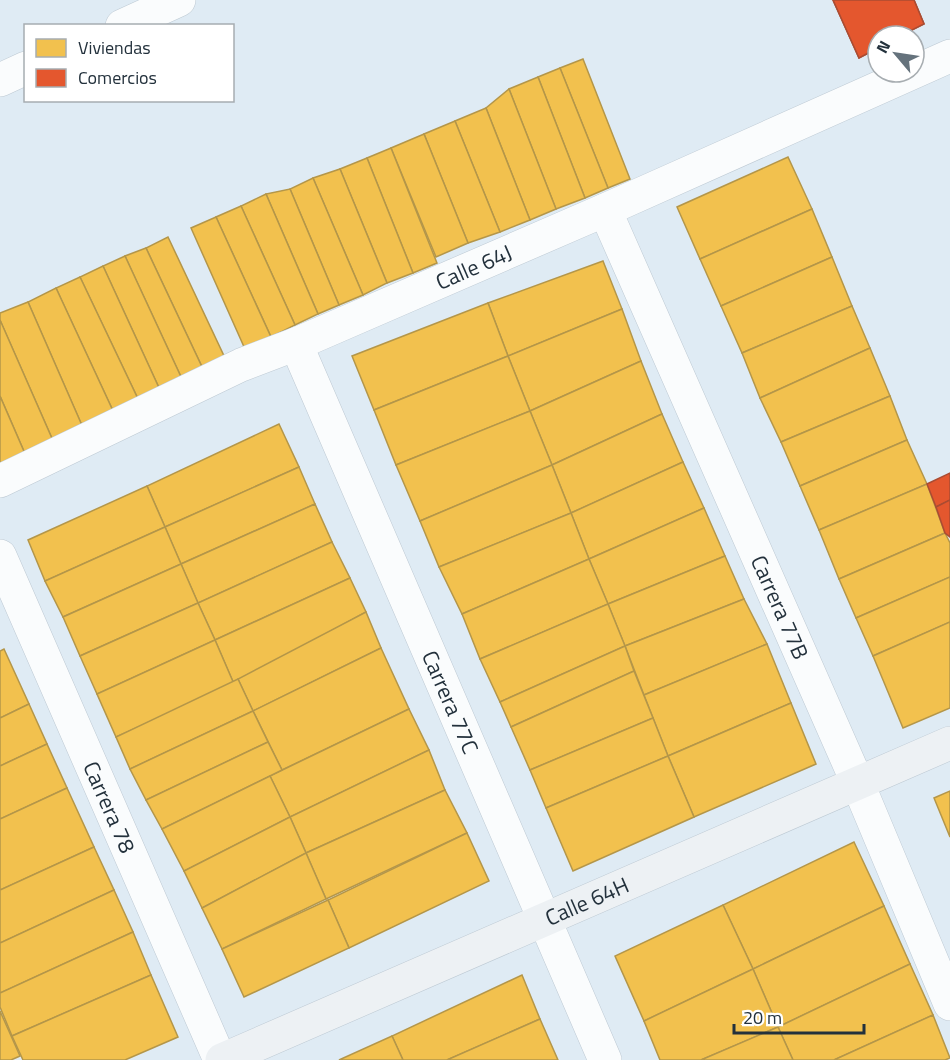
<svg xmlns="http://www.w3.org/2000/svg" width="950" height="1060" viewBox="0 0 950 1060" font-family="'Titillium Web',sans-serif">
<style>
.homes{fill:#f2c14e;stroke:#b49649;stroke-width:1.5}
.shops{fill:#e4572e;stroke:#aa4c32;stroke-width:1.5}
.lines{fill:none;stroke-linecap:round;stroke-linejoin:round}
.street-casing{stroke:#bdc9d3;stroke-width:34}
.secondary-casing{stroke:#bdc9d3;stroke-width:34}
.street{stroke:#fafcfd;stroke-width:33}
.secondary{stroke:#edf1f4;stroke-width:33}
.labels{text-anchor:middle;stroke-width:6;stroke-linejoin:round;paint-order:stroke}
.street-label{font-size:22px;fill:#23313c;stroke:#fff}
</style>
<rect width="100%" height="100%" fill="#dfebf4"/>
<!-- homes -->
<g class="homes">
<polygon points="583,59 630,179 608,188 560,68"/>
<polygon points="560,68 608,188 585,198 538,77"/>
<polygon points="538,77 585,198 556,209 509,89"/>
<polygon points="509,89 556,209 530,220 486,108"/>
<polygon points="486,108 530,220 500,232 455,121"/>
<polygon points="455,121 500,232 468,243 424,134"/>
<polygon points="424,134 468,243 436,257 391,148"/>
<polygon points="391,148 437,263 413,273 367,158"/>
<polygon points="788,157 812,209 700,259 677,207"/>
<polygon points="367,158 413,273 387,283 340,169"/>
<polygon points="340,169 387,283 363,295 313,178"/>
<polygon points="313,178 363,295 339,305 290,189"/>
<polygon points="290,189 339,305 318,314 266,194"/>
<polygon points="266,194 318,314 295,325 241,206"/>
<polygon points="241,206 295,325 271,337 216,217"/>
<polygon points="812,209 832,257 721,306 700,259"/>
<polygon points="216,217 271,337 245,349 191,228"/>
<polygon points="168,237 225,358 203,369 146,248"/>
<polygon points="146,248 203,369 182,379 125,256"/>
<polygon points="125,256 182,379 160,390 103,266"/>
<polygon points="832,257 852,306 742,353 721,306"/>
<polygon points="603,261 622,309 508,356 488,303"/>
<polygon points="103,266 160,390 139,401 80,277"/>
<polygon points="80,277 139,401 114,413 56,288"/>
<polygon points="56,288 114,413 84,430 28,302"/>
<polygon points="28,302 84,430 54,443 0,320 0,313"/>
<polygon points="488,303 508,356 374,410 352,356"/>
<polygon points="852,306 870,348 760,398 742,353"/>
<polygon points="622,309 641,361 530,411 508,356"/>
<polygon points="0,320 54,443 26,456 0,396"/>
<polygon points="870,348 890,396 781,442 760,398"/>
<polygon points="508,356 530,411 396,465 374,410"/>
<polygon points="641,361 662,414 552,465 530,411"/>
<polygon points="0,396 26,456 0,468"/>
<polygon points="890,396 907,440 800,486 781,442"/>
<polygon points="530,411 552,465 420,521 396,465"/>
<polygon points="662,414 683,462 571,513 552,465"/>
<polygon points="279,424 299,467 165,527 147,486"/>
<polygon points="907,440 927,484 819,530 800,486"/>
<polygon points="683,462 704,508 589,559 571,513"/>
<polygon points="552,465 571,513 439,567 420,521"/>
<polygon points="299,467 315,504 181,564 165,527"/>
<polygon points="927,484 945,533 839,579 819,530"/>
<polygon points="147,486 165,527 45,581 28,540"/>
<polygon points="315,504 332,542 198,603 181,564"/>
<polygon points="704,508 725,556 608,604 589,559"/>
<polygon points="571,513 589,559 462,614 439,567"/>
<polygon points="165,527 181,564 63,617 45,581"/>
<polygon points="945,533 950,543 950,577 856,618 839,579"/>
<polygon points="332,542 350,578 215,640 198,603"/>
<polygon points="725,556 744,599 625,646 608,604"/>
<polygon points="589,559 608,604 480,659 462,614"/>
<polygon points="181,564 198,603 80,656 63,617"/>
<polygon points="950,577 950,622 873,656 856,618"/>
<polygon points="350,578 366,612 234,684 215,640"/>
<polygon points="744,599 767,644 644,695 625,646"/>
<polygon points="198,603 215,640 97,694 80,656"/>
<polygon points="608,604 625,646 500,702 480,659"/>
<polygon points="366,612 381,648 253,711 238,679"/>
<polygon points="950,622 950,708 903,728 873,656"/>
<polygon points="215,640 234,684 116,737 97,694"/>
<polygon points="767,644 791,703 668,756 644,695"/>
<polygon points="625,646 634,671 511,727 500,702"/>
<polygon points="381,648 409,709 282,770 253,711"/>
<polygon points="4,649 29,704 0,718 0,651"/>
<polygon points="634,671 653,718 530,770 511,727"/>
<polygon points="238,679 253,711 130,769 116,737"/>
<polygon points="791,703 816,764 694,817 668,756"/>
<polygon points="29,704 47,744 0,766 0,718"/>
<polygon points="409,709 429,750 290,817 270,776"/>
<polygon points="253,711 268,742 146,800 130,769"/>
<polygon points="653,718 668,756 546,808 530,770"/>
<polygon points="268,742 282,770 162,829 146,800"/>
<polygon points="47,744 67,788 0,819 0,766"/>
<polygon points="429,750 445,790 306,853 290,817"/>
<polygon points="668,756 694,817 573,871 546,808"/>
<polygon points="270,776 290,817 184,871 162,829"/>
<polygon points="67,788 94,847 0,890 0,819"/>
<polygon points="445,790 467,833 326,899 306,853"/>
<polygon points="950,791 950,837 934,798"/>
<polygon points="290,817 306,853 202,908 184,871"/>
<polygon points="467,833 489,881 349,948 328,900"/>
<polygon points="854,842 884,906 753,969 723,905"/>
<polygon points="94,847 114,890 0,943 0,890"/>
<polygon points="306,853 326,899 222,949 202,908"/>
<polygon points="114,890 133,932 0,993 0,943"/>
<polygon points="328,900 349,948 244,997 222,949"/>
<polygon points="723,905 753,969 644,1021 615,956"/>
<polygon points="884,906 910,964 778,1027 753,969"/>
<polygon points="133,932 151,975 12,1036 0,1007 0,993"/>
<polygon points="910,964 933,1015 834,1060 793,1060 778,1027"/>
<polygon points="753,969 778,1027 701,1060 660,1060 644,1021"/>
<polygon points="151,975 178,1037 125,1060 23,1060 12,1036"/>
<polygon points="522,975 540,1019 447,1060 403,1060 392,1036"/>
<polygon points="0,1011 20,1056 11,1060 0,1060"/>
<polygon points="933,1015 950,1058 945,1060 834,1060"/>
<polygon points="540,1019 558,1060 447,1060"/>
<polygon points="778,1027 793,1060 701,1060"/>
<polygon points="392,1036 403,1060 339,1060"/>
</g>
<!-- shops -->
<g class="shops">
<polygon points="833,0 914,0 924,24 900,36 878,36 878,48 859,58"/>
<polygon points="833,0 914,0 924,24 900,36 878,36 878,48 859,58"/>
<polygon points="950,473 950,500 936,507 927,484"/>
<polygon points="950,500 950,537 945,533 936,507"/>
</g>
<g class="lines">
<defs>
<g id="street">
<polyline points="122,26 179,0"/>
<polyline points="0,80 26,68"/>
<path id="s1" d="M 605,210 L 858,784 L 950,1004"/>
<path id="s2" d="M 296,344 L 605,1060"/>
<path id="s3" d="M 0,481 L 241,365 L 296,344 L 605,210 L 950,56"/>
<path id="s4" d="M 0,556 L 220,1060"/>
</g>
<g id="secondary">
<path id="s5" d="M 222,1060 L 950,743"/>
</g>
</defs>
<!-- street casing -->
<use href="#street" class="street-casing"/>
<!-- secondary casing -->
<use href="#secondary" class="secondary-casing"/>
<!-- street -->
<use href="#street" class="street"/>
<!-- secondary -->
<use href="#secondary" class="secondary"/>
</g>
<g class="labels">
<!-- street labels -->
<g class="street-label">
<text dy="8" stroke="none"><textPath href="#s3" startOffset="520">Calle 64J</textPath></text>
<text dy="8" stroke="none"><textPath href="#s1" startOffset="434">Carrera 77B</textPath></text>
<text dy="8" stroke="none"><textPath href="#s2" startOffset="390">Carrera 77C</textPath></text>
<text dy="8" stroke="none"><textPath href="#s4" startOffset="274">Carrera 78</textPath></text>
<text dy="8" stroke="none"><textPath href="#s5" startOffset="398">Calle 64H</textPath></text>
</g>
</g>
<!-- legend -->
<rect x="24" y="24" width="210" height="78" fill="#ffffff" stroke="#a7adb1" stroke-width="1.5"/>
<rect x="36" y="39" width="30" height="18" fill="#f2c14e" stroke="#a7adb1" stroke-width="1.5"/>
<text x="78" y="54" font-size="18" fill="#23313c">Viviendas</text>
<rect x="36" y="69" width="30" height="18" fill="#e4572e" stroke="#a7adb1" stroke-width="1.5"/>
<text x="78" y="84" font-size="18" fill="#23313c">Comercios</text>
<!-- north arrow -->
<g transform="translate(896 54) rotate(299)"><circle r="28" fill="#ffffff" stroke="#a7adb1" stroke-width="1.5"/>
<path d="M0-4.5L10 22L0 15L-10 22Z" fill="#65727c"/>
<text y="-9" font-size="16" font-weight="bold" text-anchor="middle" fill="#23313c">N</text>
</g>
<!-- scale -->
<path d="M734 1024v9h130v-9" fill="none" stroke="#23313c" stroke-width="3"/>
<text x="743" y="1024" font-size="18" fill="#23313c" stroke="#ffffff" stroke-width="4.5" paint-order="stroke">20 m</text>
</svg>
